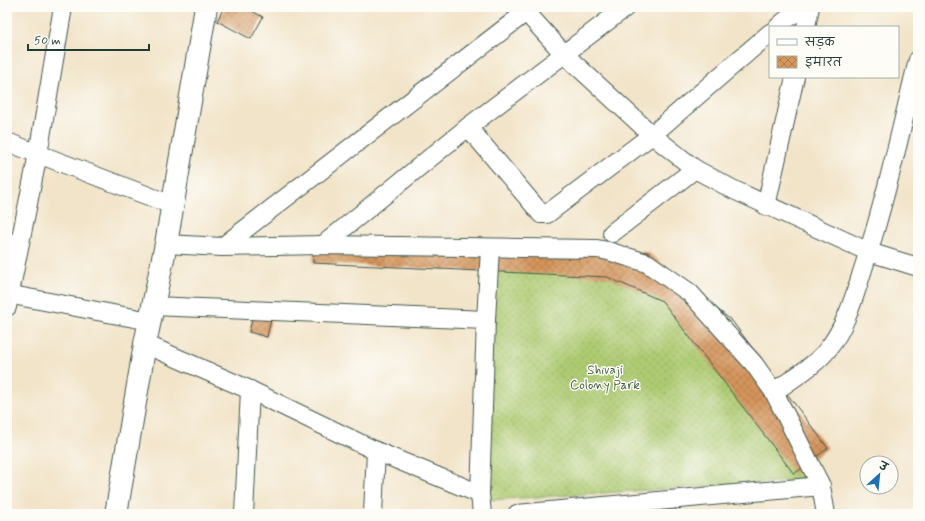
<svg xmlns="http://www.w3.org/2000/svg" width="925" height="521" viewBox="0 0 925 521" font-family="Mynerve,'Playpen Sans Deva',sans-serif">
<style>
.grass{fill:url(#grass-dots);stroke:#668453}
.building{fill:url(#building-cross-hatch)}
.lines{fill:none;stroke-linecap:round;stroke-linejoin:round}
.minor-casing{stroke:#3f564a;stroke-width:20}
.highway-casing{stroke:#3f564a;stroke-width:24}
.minor{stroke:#fff;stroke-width:18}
.highway{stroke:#fff;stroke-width:22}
.labels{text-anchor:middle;stroke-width:3;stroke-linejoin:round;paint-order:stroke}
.park-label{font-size:13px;fill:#436044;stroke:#fdfcf7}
</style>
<defs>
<pattern id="grass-dots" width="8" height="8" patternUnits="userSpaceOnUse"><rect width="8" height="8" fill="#aecb72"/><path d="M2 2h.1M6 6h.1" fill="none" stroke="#8da65e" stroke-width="1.8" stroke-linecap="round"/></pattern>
<pattern id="building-cross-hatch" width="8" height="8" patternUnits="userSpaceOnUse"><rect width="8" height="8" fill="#d6955b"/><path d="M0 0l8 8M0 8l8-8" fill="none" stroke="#ad7b4c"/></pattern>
</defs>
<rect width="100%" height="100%" fill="#fdfcf7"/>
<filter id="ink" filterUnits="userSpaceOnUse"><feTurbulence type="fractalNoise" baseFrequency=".025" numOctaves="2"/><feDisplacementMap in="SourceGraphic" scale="8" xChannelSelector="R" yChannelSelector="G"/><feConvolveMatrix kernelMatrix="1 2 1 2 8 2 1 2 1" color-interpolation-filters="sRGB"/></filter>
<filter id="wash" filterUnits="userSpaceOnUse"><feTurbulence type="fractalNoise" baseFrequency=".012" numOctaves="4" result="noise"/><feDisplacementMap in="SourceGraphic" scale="16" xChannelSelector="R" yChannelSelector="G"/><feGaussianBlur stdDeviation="0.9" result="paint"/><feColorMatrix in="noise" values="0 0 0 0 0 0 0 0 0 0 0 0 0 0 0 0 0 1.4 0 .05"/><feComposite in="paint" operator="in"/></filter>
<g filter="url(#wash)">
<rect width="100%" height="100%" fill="#f2e4c9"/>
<!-- grass -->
<polygon class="grass" points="490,248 647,263 826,479 489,500"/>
<g id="blocks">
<!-- building -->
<g class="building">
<polygon points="224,7 244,7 263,17 251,39 217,21"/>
<polygon points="314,237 648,252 732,321 828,448 794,474 662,301 607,277 313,263"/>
<polygon points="254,311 272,315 267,337 249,332"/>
<polygon points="662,507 675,507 676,514 663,514"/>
</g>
</g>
</g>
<g filter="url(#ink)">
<use href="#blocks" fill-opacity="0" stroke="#3f564a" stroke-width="1"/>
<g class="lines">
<defs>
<g id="minor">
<polyline points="532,7 526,12 564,54 652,135 695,169 734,190 869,252 918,267"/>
<polyline points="778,27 801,7"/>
<polyline points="806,27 810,7"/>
<polyline points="468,127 538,210 541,214 547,214 652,135 770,33"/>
<polyline points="7,142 172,205"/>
<polyline points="766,206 795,77"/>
<polyline points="612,233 695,169"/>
<polyline points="166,244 222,247 323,245 597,249 608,251 647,263 690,293 754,364 774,392 821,486 826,514"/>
<polyline points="323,245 468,127 626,7"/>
<polyline points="222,247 526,12"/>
<polyline points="7,294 150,321"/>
<polyline points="153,306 486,320"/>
<polyline points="7,307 38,154 63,7"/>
<polyline points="145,344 250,390 376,451 480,494"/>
<path d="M 774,392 C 791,379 815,366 828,349 C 847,325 855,294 864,266 C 886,198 901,129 918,60"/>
<polyline points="244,514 250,390"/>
<polyline points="373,514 376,451"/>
<polyline points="482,514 480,494 486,320 490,248"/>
<polyline points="517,514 821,486"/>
</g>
<polyline id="highway" points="116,514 145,344 166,244 206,7"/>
</defs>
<!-- minor casing -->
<use href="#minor" class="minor-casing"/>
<!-- highway casing -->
<use href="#highway" class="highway-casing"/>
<!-- minor -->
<use href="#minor" class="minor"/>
<!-- highway -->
<use href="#highway" class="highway"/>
</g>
</g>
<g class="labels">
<!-- park labels -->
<g class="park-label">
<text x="605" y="374">Shivaji<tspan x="605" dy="15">Colony Park</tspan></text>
</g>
</g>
<!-- margin -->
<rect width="925" height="521" fill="none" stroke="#fdfcf7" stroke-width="24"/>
<!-- legend -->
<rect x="769" y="26" width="130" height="52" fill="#fdfcf7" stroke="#a4b0a9"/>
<rect x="777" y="39" width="20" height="6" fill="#ffffff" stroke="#a4b0a9"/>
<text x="805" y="46" font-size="12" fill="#1f3d34">सड़क</text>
<rect x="777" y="56" width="20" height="12" fill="url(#building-cross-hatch)" stroke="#a4b0a9"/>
<text x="805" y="66" font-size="12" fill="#1f3d34">इमारत</text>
<!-- north arrow -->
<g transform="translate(879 475) rotate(27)"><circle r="19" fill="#fdfcf7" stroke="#a4b0a9"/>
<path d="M0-3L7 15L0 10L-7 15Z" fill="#1f6fb2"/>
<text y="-6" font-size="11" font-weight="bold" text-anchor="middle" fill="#1f3d34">उ</text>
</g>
<!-- scale -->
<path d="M28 44v6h121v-6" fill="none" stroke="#1f3d34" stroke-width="2"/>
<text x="34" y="44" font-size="12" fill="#1f3d34" stroke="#fdfcf7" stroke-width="3" paint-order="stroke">50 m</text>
</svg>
